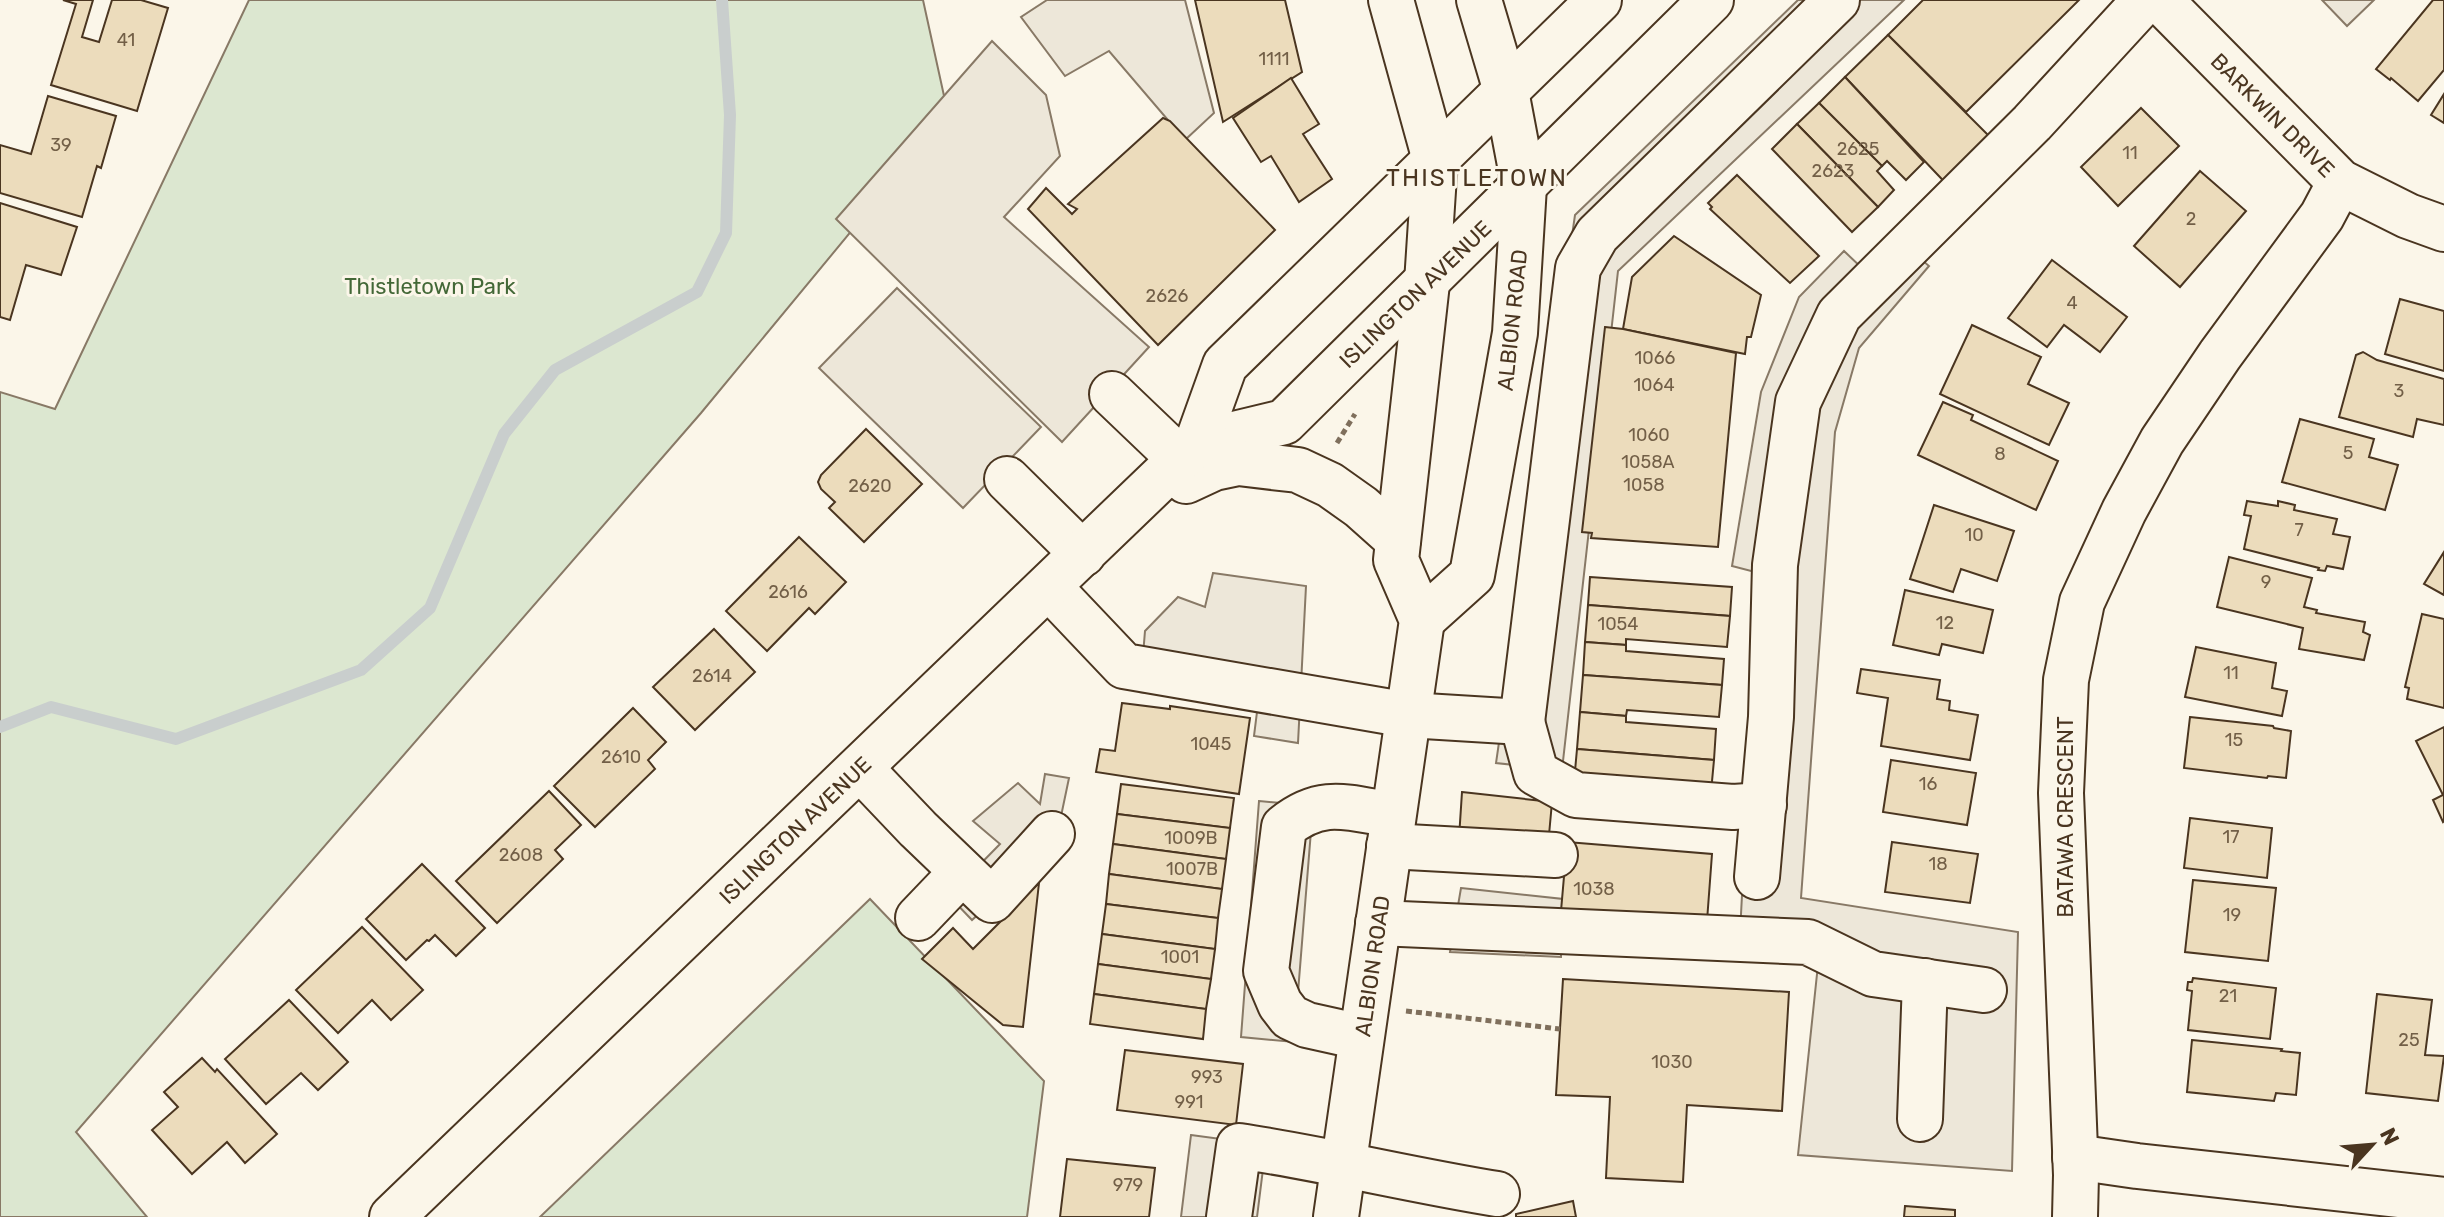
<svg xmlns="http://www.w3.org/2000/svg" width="2444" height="1217" viewBox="0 0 2444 1217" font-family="Rubik,sans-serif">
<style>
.green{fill:#dce7d0;stroke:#887966;stroke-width:2}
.parking{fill:#ede7d9;stroke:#887966;stroke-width:2}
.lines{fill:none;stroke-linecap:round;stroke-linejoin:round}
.stream{stroke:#c9cecd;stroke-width:12}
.building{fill:#ecdcbc;stroke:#4a3520;stroke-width:2}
.minor-casing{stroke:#4a3520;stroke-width:48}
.major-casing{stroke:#4a3520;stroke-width:48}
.path{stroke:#7f6f5c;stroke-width:5;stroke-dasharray:6 4;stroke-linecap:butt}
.minor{stroke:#fbf6e9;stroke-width:44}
.major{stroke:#fbf6e9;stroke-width:44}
.labels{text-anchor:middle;stroke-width:6;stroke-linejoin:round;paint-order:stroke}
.number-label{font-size:18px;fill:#725f47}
.street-label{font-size:22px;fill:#4a3520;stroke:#fbf6e9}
.park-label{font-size:22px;fill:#436837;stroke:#fbf6e9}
.neighbourhood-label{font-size:24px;letter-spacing:2px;fill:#4a3520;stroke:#fbf6e9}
</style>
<rect width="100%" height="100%" fill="#fbf6e9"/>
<!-- green -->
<g class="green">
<polygon points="249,0 923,0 948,114 701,413 76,1132 147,1217 0,1217 0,392 55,409"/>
<polygon points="870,899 1044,1081 1027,1217 540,1217"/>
</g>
<!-- parking -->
<g class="parking">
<polygon points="1047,0 1185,0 1214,113 1185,140 1109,51 1065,76 1021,17"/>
<polygon points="1798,0 1904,0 1618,271 1562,770 1496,763 1575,215"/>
<polygon points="2322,0 2374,0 2347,26"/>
<polygon points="992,41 1046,95 1060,156 1004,217 1149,347 1062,442 836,219"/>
<polygon points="1894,236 1929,266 1859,348 1835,432 1801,898 2018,932 2012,1171 1798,1155 1819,955 1739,952 1759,573 1732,566 1761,392 1799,297 1844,251 1864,270"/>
<polygon points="897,288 1041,427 963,508 819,368"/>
<polygon points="1213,573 1306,586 1298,743 1254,736 1258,704 1140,692 1145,631 1178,597 1205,607"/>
<polygon points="1045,774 1069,778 1055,845 972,920 949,896 1000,844 973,821 1018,783 1040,804"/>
<polygon points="1259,801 1313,806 1294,1042 1241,1037"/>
<polygon points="1461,888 1563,899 1561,957 1450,952"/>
<polygon points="1191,1135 1266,1145 1257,1217 1181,1217"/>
</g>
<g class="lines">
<!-- stream -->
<polyline class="stream" points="0,727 51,707 176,739 361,670 430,608 504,434 555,370 697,292 726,233 730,115 722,0"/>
</g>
<!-- building -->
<g class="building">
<polygon points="63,0 93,0 82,37 99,42 112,0 141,0 168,8 137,111 51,85 76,4"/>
<polygon points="1195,0 1285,0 1302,72 1223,122"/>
<polygon points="1923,0 2079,0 1966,112 1888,35"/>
<polygon points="2433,0 2444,0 2444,70 2418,101 2391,78 2390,80 2376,69"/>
<polygon points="1888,35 2001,148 1955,193 1845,77"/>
<polygon points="1845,77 1924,162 1906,180 1887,161 1882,166 1819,103"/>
<polygon points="1291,78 1319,124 1303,134 1332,179 1299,202 1271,156 1261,162 1233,118"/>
<polygon points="2444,94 2444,123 2431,115"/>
<polygon points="48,96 116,116 101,168 97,166 82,217 0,193 0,145 31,154"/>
<polygon points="1819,103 1882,166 1877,171 1894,190 1878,207 1797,124"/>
<polygon points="2141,108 2179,146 2118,206 2081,167"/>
<polygon points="1163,118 1170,121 1275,230 1158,345 1028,209 1046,188 1072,214 1077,209 1068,204"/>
<polygon points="1797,124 1878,207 1852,232 1772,149"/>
<polygon points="2200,171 2246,211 2180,287 2134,246"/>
<polygon points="1737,175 1819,256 1790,283 1710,209 1712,207 1708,203"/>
<polygon points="0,203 77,227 61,275 26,265 10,320 0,317"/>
<polygon points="1674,236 1761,295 1751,337 1747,337 1745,354 1623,329 1632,277"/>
<polygon points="2052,260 2127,317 2100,352 2064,325 2047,347 2008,318"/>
<polygon points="2400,299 2444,311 2444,371 2385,354"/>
<polygon points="1972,325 2041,357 2028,384 2069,403 2049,445 1940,394"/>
<polygon points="1605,327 1623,329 1736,353 1718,547 1591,538 1592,533 1582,532"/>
<polygon points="2363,352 2377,360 2444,379 2444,425 2417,419 2413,437 2339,417 2356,355"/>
<polygon points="1943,402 1973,415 1971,420 2058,461 2036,510 1918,455"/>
<polygon points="2300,419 2374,439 2369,457 2398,465 2385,510 2282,482"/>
<polygon points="866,429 922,484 864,542 829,508 835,502 821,489 818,482 821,475"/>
<polygon points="2247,501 2278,506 2278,501 2295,505 2294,510 2337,519 2333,534 2350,537 2343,569 2327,566 2325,571 2318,570 2319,568 2244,549 2251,516 2244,515"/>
<polygon points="1934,505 2014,531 1997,581 1961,569 1953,592 1910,579"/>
<polygon points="799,537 846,582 815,614 809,608 767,651 726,611"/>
<polygon points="2444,552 2444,595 2424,584"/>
<polygon points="2229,557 2312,578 2304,607 2317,610 2316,613 2365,622 2363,632 2370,635 2364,660 2299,649 2303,628 2217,607"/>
<polygon points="1590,577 1732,587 1730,616 1588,605"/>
<polygon points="1905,590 1993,610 1983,653 1942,644 1939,655 1893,645"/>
<polygon points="1588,605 1730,616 1727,647 1626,639 1626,645 1585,642"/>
<polygon points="2422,614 2444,619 2444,708 2407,699 2409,688 2405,687"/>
<polygon points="714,629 755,672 695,730 653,687"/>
<polygon points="1585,642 1626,645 1626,651 1724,659 1722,685 1583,675"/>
<polygon points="2196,647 2276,663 2272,688 2287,691 2282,716 2185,697"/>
<polygon points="1861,669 1940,680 1937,699 1950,701 1949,710 1978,715 1970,760 1881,746 1888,698 1857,693"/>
<polygon points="1583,675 1722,685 1719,717 1627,710 1626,716 1580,712"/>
<polygon points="1122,703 1170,709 1170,706 1250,718 1239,794 1096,772 1100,749 1115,751"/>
<polygon points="633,708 666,742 648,760 655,769 595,827 554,786"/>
<polygon points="1580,712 1626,716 1626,722 1716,729 1714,760 1577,749"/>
<polygon points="2190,717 2273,726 2274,728 2291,731 2286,778 2268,776 2267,778 2184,768"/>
<polygon points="2444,727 2444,821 2443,822 2433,800 2443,795 2416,741"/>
<polygon points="1577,749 1714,760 1711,792 1574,782"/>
<polygon points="1891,760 1976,773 1967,825 1883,812"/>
<polygon points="1121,784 1234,798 1230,828 1117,814"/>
<polygon points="549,791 581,825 555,850 563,859 497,923 456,881"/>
<polygon points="1462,792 1552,802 1548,846 1459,838"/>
<polygon points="1117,814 1230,828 1226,859 1113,844"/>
<polygon points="2190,818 2272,828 2267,878 2184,868"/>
<polygon points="1567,842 1712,854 1707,921 1561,911"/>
<polygon points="1892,842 1978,854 1970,903 1885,892"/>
<polygon points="1113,844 1226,859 1222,889 1109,874"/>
<polygon points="422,864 485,928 456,956 435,935 429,941 427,940 406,960 366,919"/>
<polygon points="1109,874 1222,889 1218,918 1106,904"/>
<polygon points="2193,880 2276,888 2268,961 2185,952"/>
<polygon points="1039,883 1023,1027 1003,1025 922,959 953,928 973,949"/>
<polygon points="1106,904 1218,918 1215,949 1102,934"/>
<polygon points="362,927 423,990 391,1020 372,1000 338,1033 296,990"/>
<polygon points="1102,934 1215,949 1211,979 1098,964"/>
<polygon points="1098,964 1211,979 1206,1009 1094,994"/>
<polygon points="2193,978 2276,988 2270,1039 2188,1030 2192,991 2187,990 2188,982 2192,982"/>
<polygon points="1563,979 1789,992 1782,1111 1687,1105 1683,1182 1606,1178 1610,1097 1556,1095"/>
<polygon points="1094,994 1206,1009 1203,1039 1090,1024"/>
<polygon points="2377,994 2432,1000 2425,1055 2444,1056 2438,1101 2366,1093"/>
<polygon points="289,1000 348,1062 318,1090 301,1073 266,1104 225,1059"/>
<polygon points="2192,1040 2282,1049 2281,1051 2300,1053 2296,1095 2276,1093 2274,1101 2187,1092"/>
<polygon points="1125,1050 1243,1064 1236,1125 1117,1110"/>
<polygon points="202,1058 215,1072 217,1069 277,1134 245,1163 227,1142 192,1174 152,1130 178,1107 164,1092"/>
<polygon points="1067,1159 1155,1168 1149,1217 1060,1217"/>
<polygon points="1573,1201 1576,1217 1516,1217 1516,1214"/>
<polygon points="1905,1206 1955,1210 1955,1217 1904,1217"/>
</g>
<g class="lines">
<defs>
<g id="minor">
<polyline points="2160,0 2340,182 2408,216 2444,229"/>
<polyline points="1112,394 1180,459"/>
<polyline points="1007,479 1083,554"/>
<polyline points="1049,587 1124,666 1408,715 1522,722 1578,268 1597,235 1837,0"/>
<polyline points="1522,722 1536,773 1576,795 1733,807 1764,805"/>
<polyline points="860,768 918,829 992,900 1052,834"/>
<polyline points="1389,846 1555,855"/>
<polyline points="1757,877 1771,717 1775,565 1798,402 1839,315 2032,123 2145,0"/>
<polyline points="918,918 962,872"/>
<polyline points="1378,923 1808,942 1873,974 1984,990"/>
<path d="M 1361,1037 L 1307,1025 L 1290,1017 L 1280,1004 L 1266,971 L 1284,827 C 1322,796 1348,808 1393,815"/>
<polyline points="1920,1119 1925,981"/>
<polyline points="2075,1157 2137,1166 2444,1200"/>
<path d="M 1229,1217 L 1239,1146 C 1326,1159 1410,1180 1497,1194"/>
<polyline points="2075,1217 2076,1175 2061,793 2066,680 2082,602 2124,511 2162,441 2220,355 2322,216 2340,182"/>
</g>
<g id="major">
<polyline points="1197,443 1284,422 1711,0"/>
<polyline points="1186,481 1214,468 1238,463 1298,470 1330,485 1361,507 1398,540"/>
<polyline points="1422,620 1472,575 1515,333 1524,186 1506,91 1479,0"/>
<polyline points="392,1217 1197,443 1225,365 1599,0"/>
<polyline points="1336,1217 1422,620 1396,560 1427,283 1435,160 1391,0"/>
</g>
</defs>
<!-- minor casing -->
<use href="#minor" class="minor-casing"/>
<!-- major casing -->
<use href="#major" class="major-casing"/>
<!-- path -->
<g class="path">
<polyline points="1337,443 1355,414"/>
<polyline points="1406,1011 1560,1029"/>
</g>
<!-- minor -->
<use href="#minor" class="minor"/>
<!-- major -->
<use href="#major" class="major"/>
</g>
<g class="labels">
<!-- number labels -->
<g class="number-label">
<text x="126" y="46">41</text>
<text x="1274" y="65">1111</text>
<text x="61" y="151">39</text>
<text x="1858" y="155">2625</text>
<text x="2130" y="159">11</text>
<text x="1833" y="177">2623</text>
<text x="2191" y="225">2</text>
<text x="1167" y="302">2626</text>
<text x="2072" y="309">4</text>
<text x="1655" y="364">1066</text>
<text x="1654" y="391">1064</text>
<text x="2399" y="397">3</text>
<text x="1649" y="441">1060</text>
<text x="2348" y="459">5</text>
<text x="2000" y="460">8</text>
<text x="1648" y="468">1058A</text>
<text x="1644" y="491">1058</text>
<text x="870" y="492">2620</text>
<text x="2299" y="536">7</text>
<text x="1974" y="541">10</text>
<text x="2266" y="588">9</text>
<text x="788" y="598">2616</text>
<text x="1945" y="629">12</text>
<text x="1618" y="630">1054</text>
<text x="2231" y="679">11</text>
<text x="712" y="682">2614</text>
<text x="2234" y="746">15</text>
<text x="1211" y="750">1045</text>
<text x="621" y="763">2610</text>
<text x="1928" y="790">16</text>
<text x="2231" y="843">17</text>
<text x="1191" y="844">1009B</text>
<text x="521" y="861">2608</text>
<text x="1938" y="870">18</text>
<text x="1192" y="875">1007B</text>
<text x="1594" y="895">1038</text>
<text x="2232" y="921">19</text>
<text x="1180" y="963">1001</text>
<text x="2228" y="1002">21</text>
<text x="2409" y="1046">25</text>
<text x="1672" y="1068">1030</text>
<text x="1207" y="1083">993</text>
<text x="1189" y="1108">991</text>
<text x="1128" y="1191">979</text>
</g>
<!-- street labels -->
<g class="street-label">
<text transform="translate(2273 115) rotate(45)" y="8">BARKWIN DRIVE</text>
<text transform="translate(1415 294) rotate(-44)" y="8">ISLINGTON AVENUE</text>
<text transform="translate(1512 320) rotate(-84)" y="8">ALBION ROAD</text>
<text transform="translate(2065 817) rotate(-90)" y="8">BATAWA CRESCENT</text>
<text transform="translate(795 830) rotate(-44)" y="8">ISLINGTON AVENUE</text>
<text transform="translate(1372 966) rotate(-82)" y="8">ALBION ROAD</text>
</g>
<!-- park labels -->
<g class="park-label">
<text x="430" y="294">Thistletown Park</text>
</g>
<!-- neighbourhood labels -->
<g class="neighbourhood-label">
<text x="1477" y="186">THISTLETOWN</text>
</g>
</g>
<!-- north arrow -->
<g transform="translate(2372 1145) rotate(64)" stroke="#fbf6e9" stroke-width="6" paint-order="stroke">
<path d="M0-6L14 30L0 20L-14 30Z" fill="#4a3520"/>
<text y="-12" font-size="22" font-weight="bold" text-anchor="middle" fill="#4a3520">N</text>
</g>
</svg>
